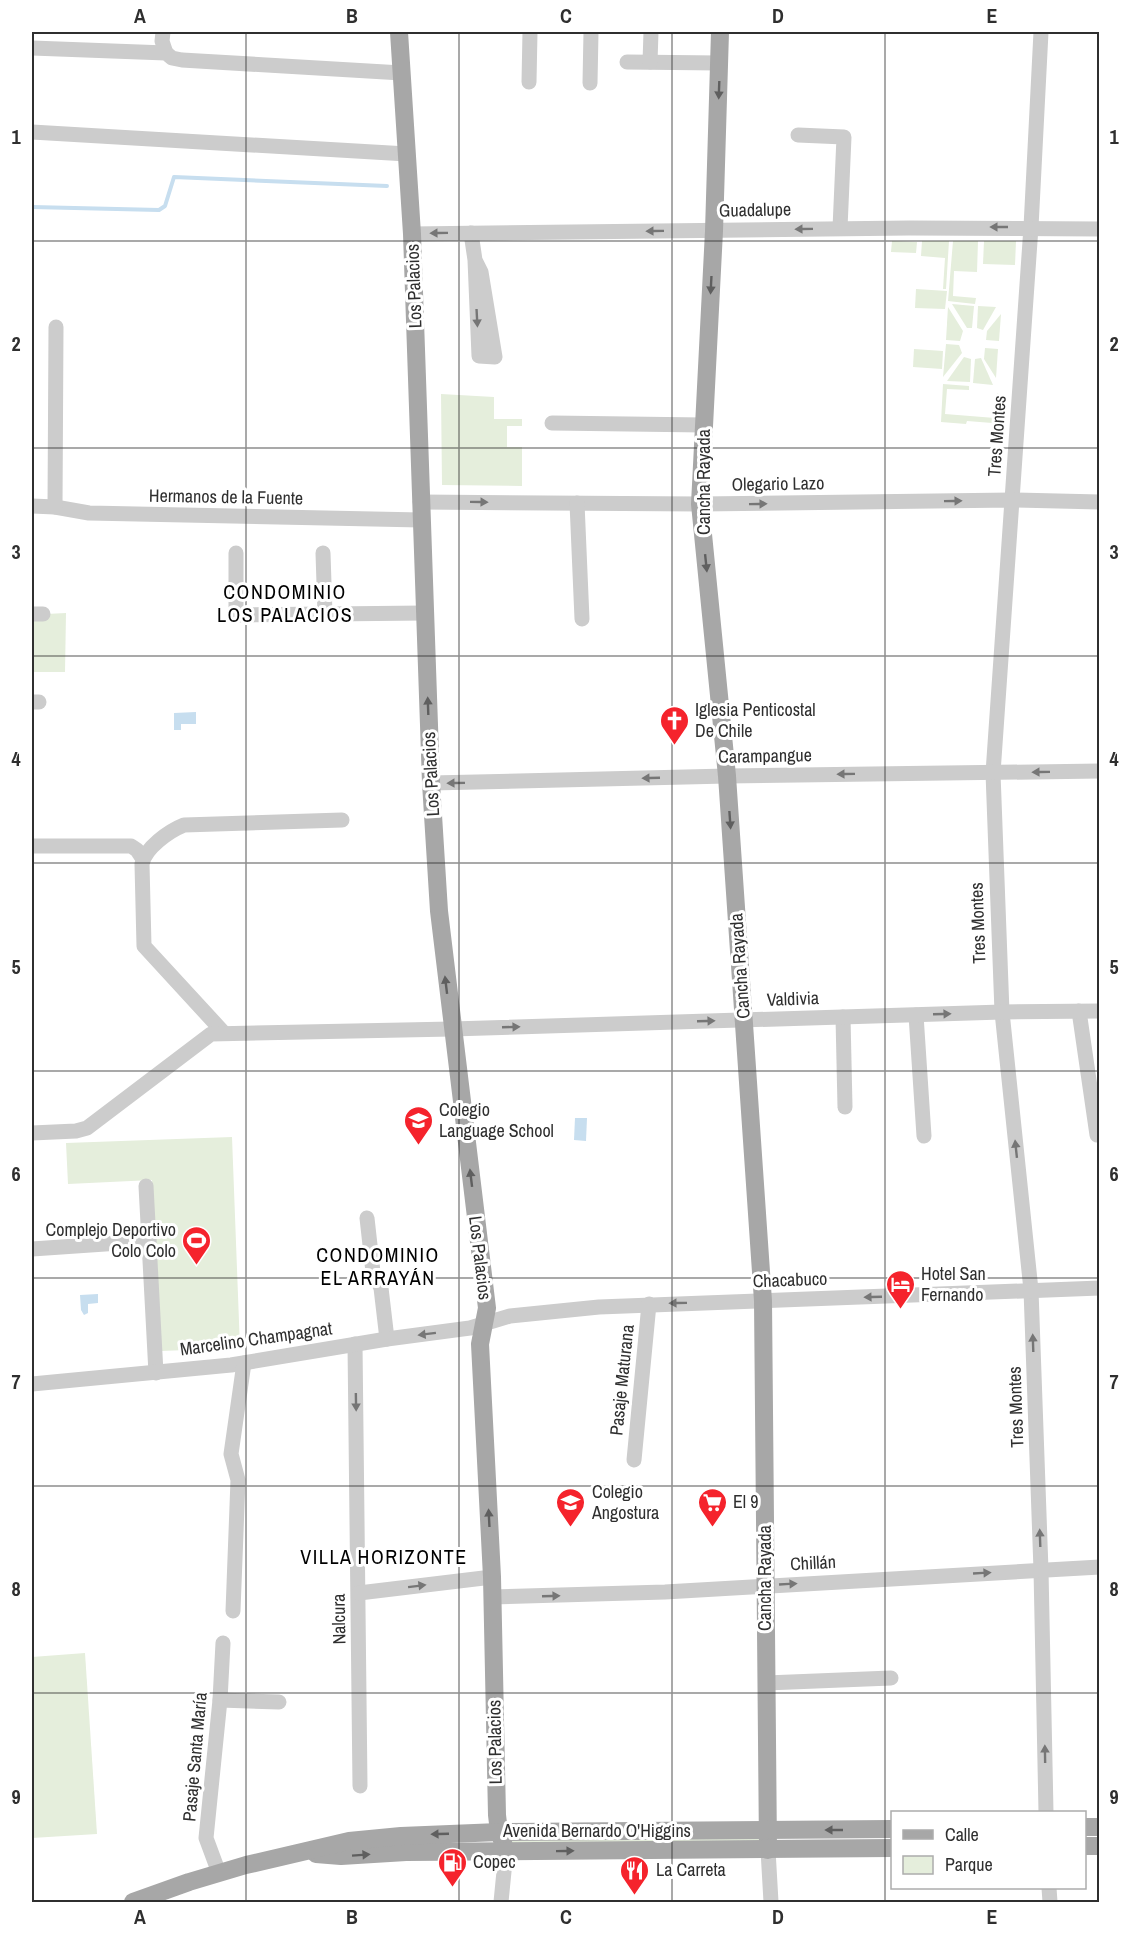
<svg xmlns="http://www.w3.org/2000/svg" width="1131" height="1934" viewBox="0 0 1131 1934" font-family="'Archivo Narrow',sans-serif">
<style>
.green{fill:#e5eedc}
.water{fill:#c7deef}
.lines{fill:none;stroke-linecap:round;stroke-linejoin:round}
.stream{stroke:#c7deef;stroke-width:4}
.minor{stroke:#ccc;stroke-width:15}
.major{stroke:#a7a7a7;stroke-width:18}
.oneway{fill:#5f5f5f}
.oneway2{fill:#767676}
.grid{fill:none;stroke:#2f2f2f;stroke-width:1.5;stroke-opacity:0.55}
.labels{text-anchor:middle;stroke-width:6;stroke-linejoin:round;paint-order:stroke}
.street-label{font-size:18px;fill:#2f2f2f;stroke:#fff}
.poi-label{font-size:18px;fill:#2f2f2f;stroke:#fff;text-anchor:start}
.neighbourhood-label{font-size:20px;letter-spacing:1.5px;fill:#000;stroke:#fff}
.neatline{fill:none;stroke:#2f2f2f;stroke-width:2}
.grid-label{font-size:20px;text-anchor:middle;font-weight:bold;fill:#2f2f2f}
</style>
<rect width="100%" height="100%" fill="#fff"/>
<!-- green -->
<g class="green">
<polygon points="892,241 917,242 916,253 891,252"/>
<polygon points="922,241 949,241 946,289 943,289 945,258 921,256"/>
<polygon points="953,241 978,241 977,272 954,271 953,296 976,298 975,304 948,301"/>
<polygon points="984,241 1016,241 1015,265 983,264"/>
<polygon points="916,289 947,291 945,309 915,308"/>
<polygon points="952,304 974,306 972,328 967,328"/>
<polygon points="978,306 996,307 983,330 977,328"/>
<polygon points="948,307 963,331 960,341 946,340"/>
<polygon points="1001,314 999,341 986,340 987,331"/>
<polygon points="946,344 959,345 962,353 943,377"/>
<polygon points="985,348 998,349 996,378 984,359"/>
<polygon points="914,349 943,351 942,369 913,367"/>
<polygon points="964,357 971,359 970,382 947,381"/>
<polygon points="981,358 993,385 973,383 975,359"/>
<polygon points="943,384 969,386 969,390 947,389 945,414 995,418 997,393 1006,397 1005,424 967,421 966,424 941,422"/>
<polygon points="441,394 494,397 494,419 522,419 522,426 507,426 507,447 522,447 522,486 442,485"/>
<polygon points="66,613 65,672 32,672 32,620 46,614"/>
<polygon points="232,1137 240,1348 161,1351 152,1180 68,1184 66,1143"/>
<polygon points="85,1653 97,1834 32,1838 32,1657"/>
<polygon points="762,1835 762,1842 512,1843 512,1841"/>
</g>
<!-- water -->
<g class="water">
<polygon points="196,712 196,724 181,724 181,730 174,730 174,713"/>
<polygon points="575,1118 587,1118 586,1141 574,1140"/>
<polygon points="98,1294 98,1303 88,1304 88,1313 84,1315 81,1310 80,1295"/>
</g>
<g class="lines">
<!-- stream -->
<polyline class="stream" points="32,207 159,210 165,206 174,177 387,186"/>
<!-- minor -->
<g class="minor">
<polyline points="163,32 162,41 166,53"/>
<polyline points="1041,32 1031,227 993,773 1002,1012 1031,1290 1041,1570 1046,1812"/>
<polyline points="32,48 166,53 172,58 182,60 402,73"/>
<polyline points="627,62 719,63"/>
<polyline points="650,62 651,32"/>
<polyline points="529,82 530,32"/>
<polyline points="590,83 591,32"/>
<polyline points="32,132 407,154"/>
<polyline points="798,135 844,137 840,228"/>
<polyline points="471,233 475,260 479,356 495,357 481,272 475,260"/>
<polyline points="412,234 909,228 1100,229"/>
<polyline points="552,423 704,425"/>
<polyline points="420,502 700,504 1012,500 1100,502"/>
<polyline points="577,503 582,619"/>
<polyline points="32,506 55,507 89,513 421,520"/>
<polyline points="55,507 56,327"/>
<polyline points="236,553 236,615 425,613"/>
<polyline points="323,553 325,614"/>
<polyline points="32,614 43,614"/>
<polyline points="32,702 39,702"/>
<polyline points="431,783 727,776 1100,771"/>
<polyline points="32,846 131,846 137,850 143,859"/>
<polyline points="1079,1011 1097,1135"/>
<polyline points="916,1015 924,1136"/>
<polyline points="843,1017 845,1107"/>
<path d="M 224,1033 L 144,946 L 142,864 C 145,848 169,831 184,825 L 342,820"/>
<polyline points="32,1133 76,1131 87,1128 211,1034 452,1029 1002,1012 1100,1011"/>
<polyline points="146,1186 156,1373"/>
<polyline points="367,1218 373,1272 381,1288 387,1339"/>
<polyline points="32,1249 149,1241"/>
<polyline points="355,1344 360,1786"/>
<polyline points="32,1384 231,1365 387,1339 470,1328 510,1316 599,1307 1100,1288"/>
<polyline points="634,1460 649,1304"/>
<polyline points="359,1593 492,1577"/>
<polyline points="492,1597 665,1592 1100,1567"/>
<polyline points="233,1611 238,1480 231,1454 244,1363"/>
<polyline points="766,1683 891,1678"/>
<polyline points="220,1700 279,1702"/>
<polyline points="768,1850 771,1902"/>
<polyline points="219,1873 206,1838 220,1700 223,1643"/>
<polyline points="1049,1888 1050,1902"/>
<polyline points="501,1902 506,1851"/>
</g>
<!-- major -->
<g class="major">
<polyline points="399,32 412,234 431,783 439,911 487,1308 480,1344 492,1577 497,1815 499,1832 506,1851"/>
<polyline points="720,32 714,231 700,504 727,776 763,1301 768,1850"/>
<polyline points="1084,1827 1100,1827"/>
<polyline points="1084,1846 1100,1846"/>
<polyline points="316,1854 341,1856 406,1852 892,1848"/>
<polyline points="133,1902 189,1882 246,1865 349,1841 401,1836 499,1832 892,1829"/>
</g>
</g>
<!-- one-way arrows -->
<defs><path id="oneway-solid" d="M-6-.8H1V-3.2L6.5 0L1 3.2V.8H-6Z" transform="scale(1.5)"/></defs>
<g class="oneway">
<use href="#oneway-solid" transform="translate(719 90) rotate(92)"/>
<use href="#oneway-solid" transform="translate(711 285) rotate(93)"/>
<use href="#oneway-solid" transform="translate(706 563) rotate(84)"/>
<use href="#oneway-solid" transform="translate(428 706) rotate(-92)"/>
<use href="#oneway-solid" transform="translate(730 820) rotate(86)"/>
<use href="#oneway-solid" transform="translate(446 985) rotate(-97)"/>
<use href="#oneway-solid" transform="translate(471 1178) rotate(-97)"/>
<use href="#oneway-solid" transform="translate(489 1518) rotate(-93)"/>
<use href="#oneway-solid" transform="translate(834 1830) rotate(180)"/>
<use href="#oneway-solid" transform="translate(440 1834) rotate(178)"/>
<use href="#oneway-solid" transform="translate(565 1851) rotate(-1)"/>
<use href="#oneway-solid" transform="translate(361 1855) rotate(-4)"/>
</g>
<g class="oneway2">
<use href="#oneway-solid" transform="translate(999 227) rotate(180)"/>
<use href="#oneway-solid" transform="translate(804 229) rotate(179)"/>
<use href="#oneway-solid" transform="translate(655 231) rotate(179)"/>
<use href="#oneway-solid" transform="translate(439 233) rotate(179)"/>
<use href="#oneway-solid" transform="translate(477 318) rotate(87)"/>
<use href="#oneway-solid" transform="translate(953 501) rotate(-1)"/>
<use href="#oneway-solid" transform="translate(479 502) rotate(1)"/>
<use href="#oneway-solid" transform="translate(758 504) rotate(-1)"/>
<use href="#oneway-solid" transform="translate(1041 772) rotate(179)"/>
<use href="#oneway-solid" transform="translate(846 774) rotate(179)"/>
<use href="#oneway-solid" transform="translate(651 778) rotate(178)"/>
<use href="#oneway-solid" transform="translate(456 783) rotate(179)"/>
<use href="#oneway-solid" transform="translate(942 1014) rotate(-2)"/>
<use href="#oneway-solid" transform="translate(706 1021) rotate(-2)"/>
<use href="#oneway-solid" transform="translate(511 1027) rotate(-2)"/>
<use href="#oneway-solid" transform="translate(1016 1149) rotate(-96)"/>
<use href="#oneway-solid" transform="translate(873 1297) rotate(178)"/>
<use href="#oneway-solid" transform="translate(678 1303) rotate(179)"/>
<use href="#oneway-solid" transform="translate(427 1334) rotate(173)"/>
<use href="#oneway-solid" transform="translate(1033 1343) rotate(-92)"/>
<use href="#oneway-solid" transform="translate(356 1402) rotate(89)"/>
<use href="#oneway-solid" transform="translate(1040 1538) rotate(-92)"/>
<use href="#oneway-solid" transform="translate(982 1573) rotate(-3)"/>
<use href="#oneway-solid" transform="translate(788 1584) rotate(-3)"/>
<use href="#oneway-solid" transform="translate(417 1586) rotate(-7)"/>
<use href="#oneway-solid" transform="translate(551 1596) rotate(-2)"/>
<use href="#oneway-solid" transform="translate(1045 1754) rotate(-91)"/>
</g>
<!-- grid -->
<path class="grid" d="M 246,32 L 246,1902M 459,32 L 459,1902M 672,32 L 672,1902M 885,32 L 885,1902M 32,241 L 1100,241M 32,448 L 1100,448M 32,656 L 1100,656M 32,863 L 1100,863M 32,1071 L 1100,1071M 32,1278 L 1100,1278M 32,1486 L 1100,1486M 32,1693 L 1100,1693"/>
<!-- icons -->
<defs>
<symbol id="church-pin" viewBox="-11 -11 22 30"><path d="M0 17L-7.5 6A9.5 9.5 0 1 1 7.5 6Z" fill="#f5232c" stroke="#fff"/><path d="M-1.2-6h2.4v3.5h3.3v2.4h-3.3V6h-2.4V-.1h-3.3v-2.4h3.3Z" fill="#fff"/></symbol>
<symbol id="school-pin" viewBox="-11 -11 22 30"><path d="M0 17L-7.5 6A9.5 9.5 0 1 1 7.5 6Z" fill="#f5232c" stroke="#fff"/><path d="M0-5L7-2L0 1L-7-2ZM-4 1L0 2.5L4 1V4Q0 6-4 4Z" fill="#fff"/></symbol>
<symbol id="stadium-pin" viewBox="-11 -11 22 30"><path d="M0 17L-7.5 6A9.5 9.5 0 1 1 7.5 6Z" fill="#f5232c" stroke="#fff"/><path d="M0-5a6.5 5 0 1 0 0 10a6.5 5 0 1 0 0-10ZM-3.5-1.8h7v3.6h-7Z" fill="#fff"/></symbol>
<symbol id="hotel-pin" viewBox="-11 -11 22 30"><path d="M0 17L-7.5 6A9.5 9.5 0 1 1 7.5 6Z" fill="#f5232c" stroke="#fff"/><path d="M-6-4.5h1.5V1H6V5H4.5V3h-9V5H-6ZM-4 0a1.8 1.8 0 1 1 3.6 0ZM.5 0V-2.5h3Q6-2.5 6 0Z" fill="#fff"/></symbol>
<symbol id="supermarket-pin" viewBox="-11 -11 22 30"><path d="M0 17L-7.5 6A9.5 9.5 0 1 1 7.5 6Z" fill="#f5232c" stroke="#fff"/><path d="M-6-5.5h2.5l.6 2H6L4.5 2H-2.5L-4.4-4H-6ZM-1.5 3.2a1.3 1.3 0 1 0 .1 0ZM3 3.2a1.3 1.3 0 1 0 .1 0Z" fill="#fff"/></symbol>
<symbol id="fuel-pin" viewBox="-11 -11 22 30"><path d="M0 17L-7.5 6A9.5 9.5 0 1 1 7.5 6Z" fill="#f5232c" stroke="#fff"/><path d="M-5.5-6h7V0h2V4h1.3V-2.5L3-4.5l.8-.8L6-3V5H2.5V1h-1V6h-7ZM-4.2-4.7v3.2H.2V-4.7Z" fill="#fff"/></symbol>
<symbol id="restaurant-pin" viewBox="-11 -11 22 30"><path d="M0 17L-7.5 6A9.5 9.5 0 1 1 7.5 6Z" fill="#f5232c" stroke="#fff"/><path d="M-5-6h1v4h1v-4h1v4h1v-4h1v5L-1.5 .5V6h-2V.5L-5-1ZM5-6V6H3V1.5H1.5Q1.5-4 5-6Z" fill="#fff"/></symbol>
</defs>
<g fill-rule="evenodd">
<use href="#church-pin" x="658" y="704" width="33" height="45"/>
<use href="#school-pin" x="402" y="1104" width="33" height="45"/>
<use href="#stadium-pin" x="180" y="1224" width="33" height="45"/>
<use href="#hotel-pin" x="884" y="1268" width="33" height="45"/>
<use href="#school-pin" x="554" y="1486" width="33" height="45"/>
<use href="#supermarket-pin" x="696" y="1486" width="33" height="45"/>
<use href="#fuel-pin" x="436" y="1846" width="33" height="45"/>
<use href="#restaurant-pin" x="618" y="1854" width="33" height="45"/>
</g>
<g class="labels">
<!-- street labels -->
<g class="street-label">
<text transform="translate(755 210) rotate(-1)" y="6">Guadalupe</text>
<text transform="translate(414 286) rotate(-92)" y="6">Los Palacios</text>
<text transform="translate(997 436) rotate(-86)" y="6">Tres Montes</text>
<text transform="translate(704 482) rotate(-90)" y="6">Cancha Rayada</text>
<text transform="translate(778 484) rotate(-1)" y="6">Olegario Lazo</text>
<text transform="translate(226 497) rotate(1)" y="6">Hermanos de la Fuente</text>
<text transform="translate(765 756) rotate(-1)" y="6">Carampangue</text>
<text transform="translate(431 774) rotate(-93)" y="6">Los Palacios</text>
<text transform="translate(978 923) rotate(-92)" y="6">Tres Montes</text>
<text transform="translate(740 966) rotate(-94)" y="6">Cancha Rayada</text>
<text transform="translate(793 999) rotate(-2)" y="6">Valdivia</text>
<text transform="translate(480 1258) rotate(83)" y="6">Los Palacios</text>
<text transform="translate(790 1280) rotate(-2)" y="6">Chacabuco</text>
<text transform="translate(256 1339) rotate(-8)" y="6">Marcelino Champagnat</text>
<text transform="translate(622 1380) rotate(-84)" y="6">Pasaje Maturana</text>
<text transform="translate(1016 1407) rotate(-92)" y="6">Tres Montes</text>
<text transform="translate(813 1563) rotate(-3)" y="6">Chillán</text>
<text transform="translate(765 1578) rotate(-90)" y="6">Cancha Rayada</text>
<text transform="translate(339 1619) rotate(-91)" y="6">Nalcura</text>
<text transform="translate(495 1742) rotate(-91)" y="6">Los Palacios</text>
<text transform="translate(195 1757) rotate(-85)" y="6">Pasaje Santa María</text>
<text x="597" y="1837">Avenida Bernardo O'Higgins</text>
</g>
<!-- poi labels -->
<g class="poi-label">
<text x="695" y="716">Iglesia Penticostal<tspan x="695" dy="21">De Chile</tspan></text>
<text x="439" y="1116">Colegio<tspan x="439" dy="21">Language School</tspan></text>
<text x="176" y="1236" text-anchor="end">Complejo Deportivo<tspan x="176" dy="21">Colo Colo</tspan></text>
<text x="921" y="1280">Hotel San<tspan x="921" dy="21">Fernando</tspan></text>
<text x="592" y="1498">Colegio<tspan x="592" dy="21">Angostura</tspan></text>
<text x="733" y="1508">El 9</text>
<text x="473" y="1868">Copec</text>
<text x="656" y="1876">La Carreta</text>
</g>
<!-- neighbourhood labels -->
<g class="neighbourhood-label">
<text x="285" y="599">CONDOMINIO<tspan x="285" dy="23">LOS PALACIOS</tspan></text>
<text x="378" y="1262">CONDOMINIO<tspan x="378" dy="23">EL ARRAYÁN</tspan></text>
<text x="384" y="1564">VILLA HORIZONTE</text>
</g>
</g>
<!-- border -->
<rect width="1131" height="1934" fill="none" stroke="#ffffff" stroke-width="66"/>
<!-- legend -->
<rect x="891" y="1811" width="195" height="78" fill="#ffffff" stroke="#acacac" stroke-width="1.5"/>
<rect x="903" y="1830" width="30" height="9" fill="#a7a7a7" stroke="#acacac" stroke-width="1.5"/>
<text x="945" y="1841" font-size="18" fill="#2f2f2f">Calle</text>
<rect x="903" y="1856" width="30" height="18" fill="#e5eedc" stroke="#acacac" stroke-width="1.5"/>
<text x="945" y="1871" font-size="18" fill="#2f2f2f">Parque</text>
<rect x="33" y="33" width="1065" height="1868" class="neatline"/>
<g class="grid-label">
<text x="140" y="23">A</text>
<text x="352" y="23">B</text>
<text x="566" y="23">C</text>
<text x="778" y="23">D</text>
<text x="992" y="23">E</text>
<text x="16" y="144">1</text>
<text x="1114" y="144">1</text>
<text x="16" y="351">2</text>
<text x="1114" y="351">2</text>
<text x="16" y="559">3</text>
<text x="1114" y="559">3</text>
<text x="16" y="766">4</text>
<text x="1114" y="766">4</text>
<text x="16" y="974">5</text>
<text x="1114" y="974">5</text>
<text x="16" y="1181">6</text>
<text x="1114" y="1181">6</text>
<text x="16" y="1389">7</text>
<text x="1114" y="1389">7</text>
<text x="16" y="1596">8</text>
<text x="1114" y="1596">8</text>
<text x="16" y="1804">9</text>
<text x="1114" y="1804">9</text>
<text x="140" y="1924">A</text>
<text x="352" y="1924">B</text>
<text x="566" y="1924">C</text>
<text x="778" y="1924">D</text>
<text x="992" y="1924">E</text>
</g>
</svg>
